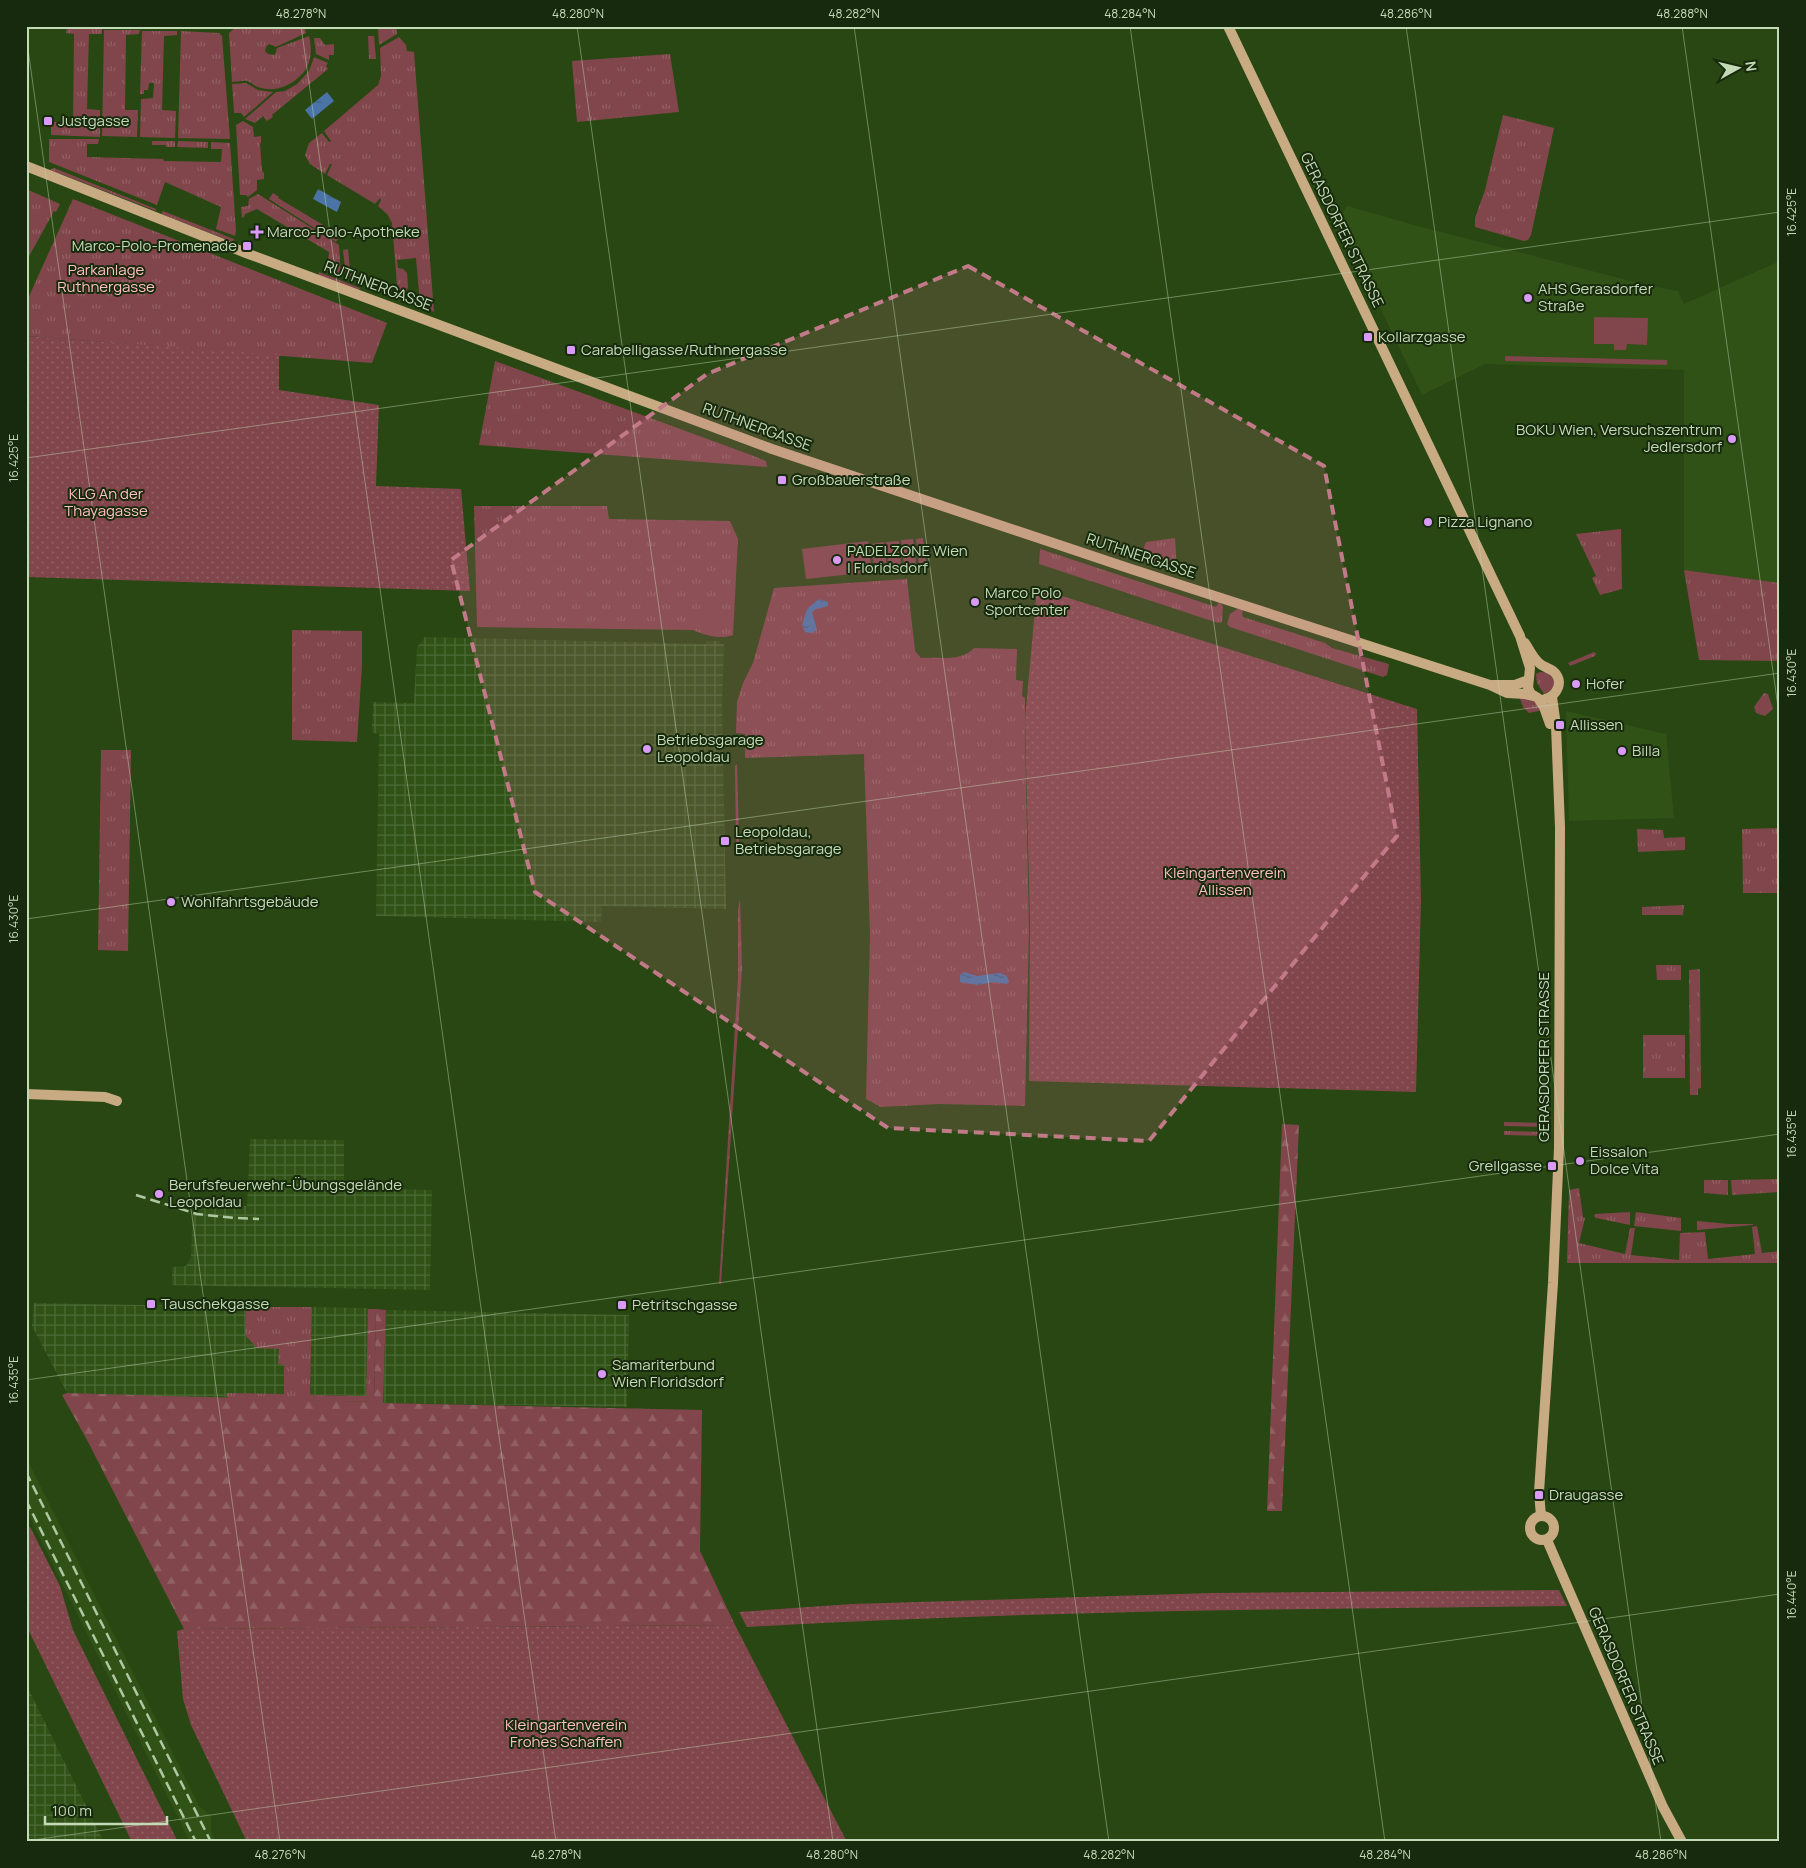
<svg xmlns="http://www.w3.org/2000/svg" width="1806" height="1868" viewBox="0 0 1806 1868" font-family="Manrope,sans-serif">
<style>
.built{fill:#305217}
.industrial{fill:url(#industrial-grid)}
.grass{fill:url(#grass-tufts)}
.forest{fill:url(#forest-firs)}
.garden{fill:url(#garden-dots)}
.pitch{fill:#81464b}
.water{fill:url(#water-ripples)}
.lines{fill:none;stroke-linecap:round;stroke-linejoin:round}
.secondary{stroke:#c8aa83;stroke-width:10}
.rail{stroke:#b0c8a2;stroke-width:2.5;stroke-dasharray:10 5;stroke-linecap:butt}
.marked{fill:#c27988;fill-opacity:0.2;stroke:#c27988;stroke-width:4;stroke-dasharray:10 6;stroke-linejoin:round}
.ticks{fill:none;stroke:#c3dab6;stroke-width:1;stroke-opacity:0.45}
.poi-dot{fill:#da9af7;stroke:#182a0d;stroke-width:2}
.labels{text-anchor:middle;stroke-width:4;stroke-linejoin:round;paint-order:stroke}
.poi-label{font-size:15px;fill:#c3dab6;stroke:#182a0d;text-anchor:start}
.street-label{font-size:15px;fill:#c3dab6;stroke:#182a0d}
.park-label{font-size:15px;fill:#ffbfc3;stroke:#182a0d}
.neatline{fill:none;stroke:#c3dab6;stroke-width:2}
.ticks-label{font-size:12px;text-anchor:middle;fill:#c3dab6}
</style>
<defs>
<pattern id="industrial-grid" width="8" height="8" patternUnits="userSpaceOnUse" patternTransform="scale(1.25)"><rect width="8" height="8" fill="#305217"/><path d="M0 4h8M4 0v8" fill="none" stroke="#4c6a36"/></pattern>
<pattern id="grass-tufts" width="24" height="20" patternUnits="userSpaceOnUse" patternTransform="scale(1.25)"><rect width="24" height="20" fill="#81464b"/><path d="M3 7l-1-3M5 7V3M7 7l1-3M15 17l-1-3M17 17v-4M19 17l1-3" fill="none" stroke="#916063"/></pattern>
<pattern id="forest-firs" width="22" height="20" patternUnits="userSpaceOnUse" patternTransform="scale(1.25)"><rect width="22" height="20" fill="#81464b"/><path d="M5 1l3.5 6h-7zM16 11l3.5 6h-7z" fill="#916063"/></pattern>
<pattern id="garden-dots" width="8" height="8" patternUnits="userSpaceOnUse" patternTransform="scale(1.25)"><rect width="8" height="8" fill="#81464b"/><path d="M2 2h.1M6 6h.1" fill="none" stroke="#916063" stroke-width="1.8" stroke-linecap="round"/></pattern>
<pattern id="water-ripples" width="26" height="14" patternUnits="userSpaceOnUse" patternTransform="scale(1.25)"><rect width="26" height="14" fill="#4a74a7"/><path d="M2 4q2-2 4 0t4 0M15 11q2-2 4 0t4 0" fill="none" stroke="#44607a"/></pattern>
</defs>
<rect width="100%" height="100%" fill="#284712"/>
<!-- built -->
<g class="built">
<polygon points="1347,206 1418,226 1646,285 1678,291 1684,304 1780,261 1780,583 1684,570 1684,370 1485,364 1422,395 1338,220"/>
<polygon points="1566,711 1666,734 1674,818 1569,821"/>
<polygon points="26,1457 199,1806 211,1816 211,1832 216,1842 190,1842 53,1565 26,1509"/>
</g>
<!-- industrial -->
<g class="industrial">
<polygon points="425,637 706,644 706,641 720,641 720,644 724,644 722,707 726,909 602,906 601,922 376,916 379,734 372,733 373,702 414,703 417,647"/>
<polygon points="250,1139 344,1140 344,1188 432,1190 430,1290 172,1285 172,1267 186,1266 191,1257 193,1205 247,1206"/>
<polygon points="34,1303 246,1307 246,1311 279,1349 284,1364 284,1395 227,1393 227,1399 67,1393 32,1326"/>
<polygon points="312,1307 368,1308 366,1396 310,1395"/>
<polygon points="386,1310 629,1315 627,1407 383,1403"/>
<polygon points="26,1684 55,1743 104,1842 26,1842"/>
</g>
<!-- grass -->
<g class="grass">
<path d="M 237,26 L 304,26 L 306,33 L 276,47 L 269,44 L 266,47 L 265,51 L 268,54 L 275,55 L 277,48 L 309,36 C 312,49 312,62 303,73 C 291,86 275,93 258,87 C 254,86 251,82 247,81 C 243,80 236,82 232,82 L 229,33 Z"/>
<polygon points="378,26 396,26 397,34 379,45"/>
<polygon points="67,29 102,29 102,34 89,34 87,109 100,110 100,137 51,135 51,122 73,122 74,34 66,33"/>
<polygon points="104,30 140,30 139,34 126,35 125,110 138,110 137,137 102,136"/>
<polygon points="142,31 177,31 177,35 164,36 162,110 176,111 175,138 140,137 141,99 153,98 154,83 149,83 148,90 144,90 144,94 140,94"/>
<polygon points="181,31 219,33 222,36 230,139 178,138"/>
<polygon points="368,36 374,36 376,59 369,59"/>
<polygon points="399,37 406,45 407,51 414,52 434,312 420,304 416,258 397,260 398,268 403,269 407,273 408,287 403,301 398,297 392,223 388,215 378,206 381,200 380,198 375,204 327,175 332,164 330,164 325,174 310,164 305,155 309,143 322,133 329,142 331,141 324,131 378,85 381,76 380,48"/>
<polygon points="314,38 320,38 325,45 334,44 334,55 329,55 329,60 316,54"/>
<polygon points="670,54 679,112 577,122 572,61"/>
<polygon points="314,57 328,63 326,66 328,69 272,115 273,117 267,121 263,116 255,123 245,119 276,92 285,91 297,84 309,71"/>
<polygon points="246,83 258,90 273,92 244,117 241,113 234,113 232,84"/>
<polygon points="1503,115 1554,128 1531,235 1528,240 1524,241 1475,227 1475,218 1485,190"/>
<polygon points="243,121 253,127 254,137 261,136 261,142 260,144 262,171 264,173 264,179 257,180 257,190 248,197 246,195 240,195 236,125"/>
<polygon points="49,139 99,139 98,144 87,144 87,157 163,159 164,161 221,162 222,149 211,149 211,142 230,143 236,231 235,236 216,229 221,207 165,182 157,205 49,162"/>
<polygon points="152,141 175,141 175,147 166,147 166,145 152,145"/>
<polygon points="178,141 208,142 208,148 177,147"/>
<polygon points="54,168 156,209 156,211 61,174 59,176 50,172 51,169"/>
<polygon points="26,189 60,204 56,212 54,211 26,262"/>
<polygon points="273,193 279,197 278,198 340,235 336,242 269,199"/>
<polygon points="258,194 339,245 341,277 327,271 329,252 257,209 245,214 244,217 242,218 241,207 248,206 249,199"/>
<polygon points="73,199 387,323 372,363 26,336 26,303"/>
<polygon points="163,211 234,239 233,242 161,214"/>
<polygon points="348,249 350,271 355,273 351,276 346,277 343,250"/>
<polygon points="319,272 360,288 359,291 318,275"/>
<polygon points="495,361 751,455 766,461 767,467 479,445"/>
<path d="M 474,506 L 607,506 L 609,519 L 730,521 L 738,539 L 733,635 C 722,640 703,635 693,630 L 477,627 Z"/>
<polygon points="1621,529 1622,589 1600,595 1592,578 1596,576 1576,534"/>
<polygon points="1175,538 1177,571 1140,559 1146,542"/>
<polygon points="1040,549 1216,607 1219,602 1223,606 1222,622 1218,623 1039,564"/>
<polygon points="1684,570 1780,583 1780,661 1699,660"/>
<path d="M 907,579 L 915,651 L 921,658 C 938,657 962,662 974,648 L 1017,649 L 1016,680 L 1023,681 L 1022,696 L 1025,698 L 1025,736 L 1029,928 L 1025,1106 L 939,1104 L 881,1107 L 866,1099 L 870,934 L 864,754 L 745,758 L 745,734 L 736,733 L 737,702 L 743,683 L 753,663 L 774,588 Z"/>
<polygon points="1239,608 1243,610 1242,614 1243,617 1325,643 1332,648 1389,664 1387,675 1383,677 1230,627 1227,624 1230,614"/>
<polygon points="292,630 362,631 362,666 357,742 292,740"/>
<polygon points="1594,652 1596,654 1595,656 1570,666 1568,663"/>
<polygon points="1540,672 1548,673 1554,680 1554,687 1550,691 1544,694 1537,683 1536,674"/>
<polygon points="1764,693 1768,694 1773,709 1765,716 1756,713 1754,707"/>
<path d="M 1519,696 C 1530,697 1537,702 1543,710 L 1529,713 L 1523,707 Z"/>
<polygon points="101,750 131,750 128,951 98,950"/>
<polygon points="737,764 739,842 736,842 735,766"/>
<polygon points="1780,828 1780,893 1743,893 1742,829"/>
<polygon points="1637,829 1663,830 1664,838 1685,837 1685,850 1638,852"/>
<polygon points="740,899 742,968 721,1284 719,1284 738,978 738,910"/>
<polygon points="1684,905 1683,915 1642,915 1642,907"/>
<polygon points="1656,965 1681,965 1681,980 1657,980"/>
<polygon points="1700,969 1701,1088 1698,1089 1698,1095 1690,1095 1689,970"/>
<rect x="1643" y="1035" width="42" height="43"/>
<polygon points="1504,1122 1548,1123 1548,1127 1504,1126"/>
<polygon points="1504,1131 1547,1132 1547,1136 1504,1135"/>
<polygon points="1780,1179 1780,1192 1732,1195 1731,1180"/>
<polygon points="1704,1180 1728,1180 1728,1195 1704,1193"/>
<polygon points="1579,1188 1583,1217 1585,1218 1579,1243 1625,1254 1630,1228 1635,1228 1631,1255 1679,1260 1680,1233 1705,1232 1708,1259 1755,1254 1752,1227 1757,1226 1762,1253 1780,1251 1780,1263 1567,1263 1569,1190"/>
<polygon points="1630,1212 1630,1225 1596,1218 1594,1216 1595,1214"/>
<polygon points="1636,1212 1681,1218 1681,1231 1634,1226"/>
<polygon points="1697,1221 1729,1224 1753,1224 1753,1225 1697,1230"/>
<polygon points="246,1307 312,1307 310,1395 366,1396 368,1309 376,1309 374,1402 227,1399 227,1393 284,1394 284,1365 278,1364 279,1349 257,1348 245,1335"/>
</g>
<!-- forest -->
<g class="forest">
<polygon points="1282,1124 1299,1125 1282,1511 1267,1511"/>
<polygon points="376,1309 386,1310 383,1403 702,1410 700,1551 735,1625 184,1629 87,1440 62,1395 67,1393 374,1402"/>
</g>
<!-- garden -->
<g class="garden">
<polygon points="26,336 279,355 279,390 379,405 376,486 461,489 470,591 26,577"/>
<polygon points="1037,588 1417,709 1421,900 1416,1092 1029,1081 1030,922 1025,719"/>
<polygon points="30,1527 60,1586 73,1630 178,1842 132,1842 26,1625 26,1528"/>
<path d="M 1559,1590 L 1567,1606 C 1293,1609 1020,1611 747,1627 L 739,1612 L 852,1604 L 1211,1593 Z"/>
<polygon points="735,1625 847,1842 247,1842 191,1725 183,1699 177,1631 184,1629"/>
</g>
<!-- pitch -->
<g class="pitch">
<polygon points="1594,317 1648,318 1647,345 1627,344 1626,350 1614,350 1614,344 1594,344"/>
<polygon points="1505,356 1667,360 1667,365 1505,361"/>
<polygon points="923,538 926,563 919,564 916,539"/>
<polygon points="913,539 916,564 904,565 901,540"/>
<polygon points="868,541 872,572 806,579 802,549"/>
<polygon points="899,541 901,565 889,567 886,542"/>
<polygon points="884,542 887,567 874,569 871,544"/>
<path d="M 710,611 L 724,612 L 727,615 L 727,619 C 718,623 703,631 705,614 Z"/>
</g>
<!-- water -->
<g class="water">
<polygon points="327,92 334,101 312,119 305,110"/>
<polygon points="318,189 341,202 337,212 313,199"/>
<polygon points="819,599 828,602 828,606 816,609 812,612 817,630 811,633 805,632 802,625 807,609"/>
<polygon points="964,972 977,976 1000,973 1007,976 1009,982 1007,984 994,982 978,985 960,982 960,975"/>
</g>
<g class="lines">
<!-- secondary -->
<g class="secondary">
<polyline points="1228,26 1520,636 1530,668 1528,688 1531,694 1538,698 1544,707 1550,724"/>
<polyline points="26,166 246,253 772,449 1128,568 1490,685 1507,693 1525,694 1534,696"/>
<path d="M 1525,643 C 1529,649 1533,658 1539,663 C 1543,667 1549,668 1553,671 C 1565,681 1557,696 1545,699"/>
<polyline points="1493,685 1515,685 1528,680"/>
<polyline points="26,1094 105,1097 117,1101"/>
<circle cx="1542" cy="1528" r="12"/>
<polyline points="1541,1516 1539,1492 1553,1283 1559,1148 1560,827 1556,726 1552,697"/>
<polyline points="1547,1540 1663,1807 1682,1842"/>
</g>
<!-- rail -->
<g class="rail">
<polyline points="136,1195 197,1214 236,1218 259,1219"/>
<polyline points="26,1472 211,1842"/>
<polyline points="26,1500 196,1842"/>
</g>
</g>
<!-- marked area -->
<path class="marked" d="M 968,266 L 1324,466 L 1397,836 L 1149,1141 L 888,1128 L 535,892 L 451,560 L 707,374 Z"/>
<!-- ticks -->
<path class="ticks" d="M 301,26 L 556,1842M 577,26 L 833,1842M 854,26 L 1109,1842M 1130,26 L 1385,1842M 1406,26 L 1661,1842M 1682,26 L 1780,721M 26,35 L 280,1842M 26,458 L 1780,212M 26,919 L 1780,673M 26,1380 L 1780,1134M 26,1841 L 1780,1594"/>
<!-- markers -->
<g class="poi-dot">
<rect x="43" y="116" width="10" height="10" rx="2.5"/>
<path d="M254.5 224.5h5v5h5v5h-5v5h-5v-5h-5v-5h5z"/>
<rect x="242" y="241" width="10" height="10" rx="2.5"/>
<circle cx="1528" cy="298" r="5"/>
<rect x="1363" y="332" width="10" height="10" rx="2.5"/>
<rect x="566" y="345" width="10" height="10" rx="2.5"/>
<circle cx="1732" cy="439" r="5"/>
<rect x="777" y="475" width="10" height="10" rx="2.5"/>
<circle cx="1428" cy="522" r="5"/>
<circle cx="837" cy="560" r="5"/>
<circle cx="975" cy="602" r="5"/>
<circle cx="1576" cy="684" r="5"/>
<rect x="1555" y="720" width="10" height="10" rx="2.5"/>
<circle cx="647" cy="749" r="5"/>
<circle cx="1622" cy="751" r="5"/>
<rect x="720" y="836" width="10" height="10" rx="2.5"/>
<circle cx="171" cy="902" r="5"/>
<circle cx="1580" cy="1161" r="5"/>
<rect x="1547" y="1161" width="10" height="10" rx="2.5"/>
<circle cx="159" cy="1194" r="5"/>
<rect x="146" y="1299" width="10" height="10" rx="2.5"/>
<rect x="617" y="1300" width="10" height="10" rx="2.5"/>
<circle cx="602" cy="1374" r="5"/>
<rect x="1534" y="1490" width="10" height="10" rx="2.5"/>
</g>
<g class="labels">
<!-- poi labels -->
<g class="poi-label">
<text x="58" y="126">Justgasse</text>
<text x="267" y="237">Marco-Polo-Apotheke</text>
<text x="237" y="251" text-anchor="end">Marco-Polo-Promenade</text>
<text x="1538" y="294">AHS Gerasdorfer<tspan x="1538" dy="17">Straße</tspan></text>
<text x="1378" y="342">Kollarzgasse</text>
<text x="581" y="355">Carabelligasse/Ruthnergasse</text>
<text x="1722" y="435" text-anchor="end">BOKU Wien, Versuchszentrum<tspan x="1722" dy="17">Jedlersdorf</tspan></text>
<text x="792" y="485">Großbauerstraße</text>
<text x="1438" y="527">Pizza Lignano</text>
<text x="847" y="556">PADELZONE Wien<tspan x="847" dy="17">| Floridsdorf</tspan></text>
<text x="985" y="598">Marco Polo<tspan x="985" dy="17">Sportcenter</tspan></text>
<text x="1586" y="689">Hofer</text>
<text x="1570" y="730">Allissen</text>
<text x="657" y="745">Betriebsgarage<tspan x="657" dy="17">Leopoldau</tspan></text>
<text x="1632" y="756">Billa</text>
<text x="735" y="837">Leopoldau,<tspan x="735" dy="17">Betriebsgarage</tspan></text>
<text x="181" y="907">Wohlfahrtsgebäude</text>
<text x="1590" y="1157">Eissalon<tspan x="1590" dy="17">Dolce Vita</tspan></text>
<text x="1542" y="1171" text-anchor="end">Grellgasse</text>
<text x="169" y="1190">Berufsfeuerwehr-Übungsgelände<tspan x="169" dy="17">Leopoldau</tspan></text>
<text x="161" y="1309">Tauschekgasse</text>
<text x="632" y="1310">Petritschgasse</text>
<text x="612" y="1370">Samariterbund<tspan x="612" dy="17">Wien Floridsdorf</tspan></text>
<text x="1549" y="1500">Draugasse</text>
</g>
<!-- street labels -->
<g class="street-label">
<text transform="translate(1342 230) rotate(64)" y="5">GERASDORFER STRASSE</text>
<text transform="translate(378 286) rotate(21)" y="5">RUTHNERGASSE</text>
<text transform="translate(757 427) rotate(20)" y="5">RUTHNERGASSE</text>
<text transform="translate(1141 556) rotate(18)" y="5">RUTHNERGASSE</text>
<text transform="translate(1544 1057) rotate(-90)" y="5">GERASDORFER STRASSE</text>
<text transform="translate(1626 1686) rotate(67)" y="5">GERASDORFER STRASSE</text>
</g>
<!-- park labels -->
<g class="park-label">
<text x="106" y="275">Parkanlage<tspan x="106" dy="17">Ruthnergasse</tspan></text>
<text x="106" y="499">KLG An der<tspan x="106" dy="17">Thayagasse</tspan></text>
<text x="1225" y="878">Kleingartenverein<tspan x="1225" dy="17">Allissen</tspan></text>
<text x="566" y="1730">Kleingartenverein<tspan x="566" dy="17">Frohes Schaffen</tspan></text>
</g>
</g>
<!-- border -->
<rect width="1806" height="1868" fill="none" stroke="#182a0d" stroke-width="55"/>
<!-- north arrow -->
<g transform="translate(1738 68) rotate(82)" stroke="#182a0d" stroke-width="4" paint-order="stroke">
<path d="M0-4L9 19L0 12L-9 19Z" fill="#c3dab6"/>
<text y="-8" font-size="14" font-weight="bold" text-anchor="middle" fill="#c3dab6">N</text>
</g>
<!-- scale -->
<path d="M45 1816v8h122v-8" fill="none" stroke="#c3dab6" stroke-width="2.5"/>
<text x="52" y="1816" font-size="15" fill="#c3dab6" stroke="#182a0d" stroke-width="4" paint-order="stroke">100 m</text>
<rect x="28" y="28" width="1750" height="1812" class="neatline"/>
<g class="ticks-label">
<text x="301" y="18">48.278°N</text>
<text x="578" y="18">48.280°N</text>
<text x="854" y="18">48.282°N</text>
<text x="1130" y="18">48.284°N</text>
<text x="1406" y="18">48.286°N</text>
<text x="1682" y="18">48.288°N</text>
<text transform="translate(1792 212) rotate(-90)" y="4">16.425°E</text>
<text transform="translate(14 458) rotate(-90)" y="4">16.425°E</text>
<text transform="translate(1792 673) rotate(-90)" y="4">16.430°E</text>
<text transform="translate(14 919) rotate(-90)" y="4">16.430°E</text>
<text transform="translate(1792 1134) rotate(-90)" y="4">16.435°E</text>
<text transform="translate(14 1380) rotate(-90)" y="4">16.435°E</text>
<text transform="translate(1792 1595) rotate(-90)" y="4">16.440°E</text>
<text x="280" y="1859">48.276°N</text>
<text x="556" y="1859">48.278°N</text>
<text x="832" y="1859">48.280°N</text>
<text x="1109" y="1859">48.282°N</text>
<text x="1385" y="1859">48.284°N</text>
<text x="1661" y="1859">48.286°N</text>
</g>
</svg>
